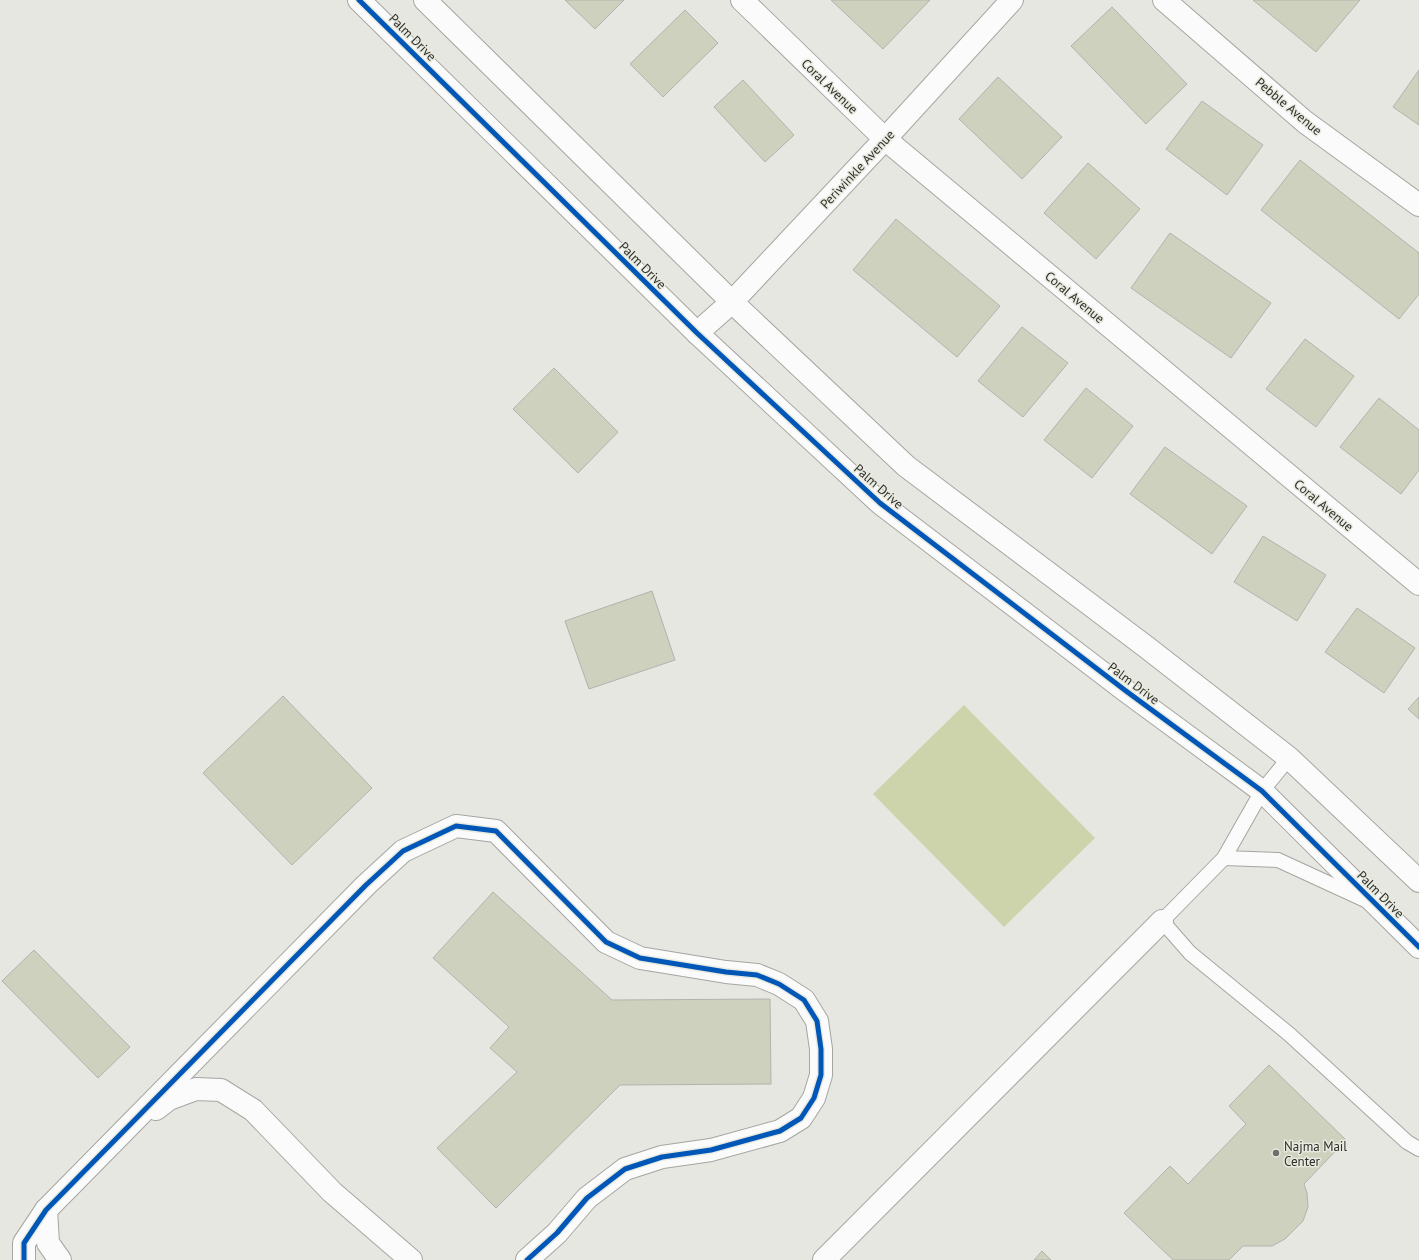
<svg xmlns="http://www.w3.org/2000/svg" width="1419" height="1260" viewBox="0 0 1419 1260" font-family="'PT Sans',sans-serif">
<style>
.pitch{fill:#cdd4ac}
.building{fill:#ced1bd;stroke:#b2b3ae}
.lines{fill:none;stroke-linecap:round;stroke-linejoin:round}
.lane-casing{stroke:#a5a6a1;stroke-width:16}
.street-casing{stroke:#a5a6a1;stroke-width:24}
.lane{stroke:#fbfbfb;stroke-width:14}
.street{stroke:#fbfbfb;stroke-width:22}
.cycleway-casing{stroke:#e8eadf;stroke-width:8}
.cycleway{stroke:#0057b8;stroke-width:5}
.poi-dot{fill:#6e6f6a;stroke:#e8eadf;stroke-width:1.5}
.labels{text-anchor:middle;stroke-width:3;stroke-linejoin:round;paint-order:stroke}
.street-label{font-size:13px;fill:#2d2e2a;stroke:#e8eadf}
.poi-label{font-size:13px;fill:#2d2e2a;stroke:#e8eadf;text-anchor:start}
</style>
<rect width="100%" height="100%" fill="#e7e7e2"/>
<!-- pitch -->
<polygon class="pitch" points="964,705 1095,838 1004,927 873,794"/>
<!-- building -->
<g class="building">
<polygon points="565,0 624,0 595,29"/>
<polygon points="831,0 930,0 883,49"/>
<polygon points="1253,0 1360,0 1316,52"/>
<polygon points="1112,7 1187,84 1146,124 1071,46"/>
<polygon points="685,10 718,43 663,97 630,64"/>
<polygon points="1419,70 1419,125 1393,107"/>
<polygon points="998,77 1062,137 1022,179 959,119"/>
<polygon points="743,80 794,135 765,162 714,107"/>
<polygon points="1202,101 1263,145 1227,195 1166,149"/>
<polygon points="1300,160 1419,253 1419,294 1399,319 1261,210"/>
<polygon points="1088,163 1140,209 1096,259 1044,213"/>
<polygon points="896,219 1000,306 957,357 853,270"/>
<polygon points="1170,233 1271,303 1231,358 1131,288"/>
<polygon points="1022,327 1068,363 1023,417 978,381"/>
<polygon points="1305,339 1354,376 1316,427 1266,389"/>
<polygon points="554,368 618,432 578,473 513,409"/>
<polygon points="1086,388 1133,426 1092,478 1044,440"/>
<polygon points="1379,398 1419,430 1419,470 1401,494 1340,447"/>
<polygon points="1165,447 1247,506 1212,554 1130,494"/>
<polygon points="1263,536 1326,575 1297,621 1234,582"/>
<polygon points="652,591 675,660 589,689 565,621"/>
<polygon points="1357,608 1415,648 1384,693 1325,652"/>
<polygon points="283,696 372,788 292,865 203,773"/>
<polygon points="1419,697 1419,719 1408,709"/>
<polygon points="493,892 612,1000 770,999 771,1084 620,1085 496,1208 437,1148 517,1072 490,1048 509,1027 433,958"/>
<polygon points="34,950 130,1047 98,1078 2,981"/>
<polygon points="1269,1065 1346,1140 1304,1184 1307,1193 1308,1207 1303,1221 1285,1239 1272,1246 1243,1246 1229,1260 1173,1260 1124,1213 1170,1166 1188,1184 1246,1124 1229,1106"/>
<polygon points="1042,1251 1051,1260 1034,1260"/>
</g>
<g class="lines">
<defs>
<g id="lane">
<polyline points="1289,758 1262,791 1224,858 1162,921 1190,953 1289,1034 1407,1142 1419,1149"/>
<polyline points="1224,858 1278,860 1365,900"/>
</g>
<g id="street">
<polyline points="359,0 697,333 880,503 1126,691 1262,791 1419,947"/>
<polyline points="425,0 732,302 906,466 1145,646 1289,758 1419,881"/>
<polyline points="742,0 885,139 1419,584"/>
<polyline points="1164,0 1305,122 1419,205"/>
<polyline points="697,333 732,302 885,139 1012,0"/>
<polyline points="156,1109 169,1099 196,1089 221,1090 253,1110 332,1192 411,1260"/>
<polyline points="46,1210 48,1243 60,1260"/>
<polyline points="24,1260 24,1243 46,1210 366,885 403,851 456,826 496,831 606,942 640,958 726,972 757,975 779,984 804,1000 817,1021 821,1049 821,1075 814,1098 801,1118 780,1131 711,1150 662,1157 625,1169 587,1198 557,1233 527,1260"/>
<polyline points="824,1260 1162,921"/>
</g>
</defs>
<!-- lane casing -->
<use href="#lane" class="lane-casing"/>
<!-- street casing -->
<use href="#street" class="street-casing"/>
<!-- lane -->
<use href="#lane" class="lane"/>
<!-- street -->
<use href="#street" class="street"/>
<defs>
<g id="cycleway">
<polyline points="359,0 697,333 880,503 1126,691 1262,791 1419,947"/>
<polyline points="24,1260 24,1243 46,1210 366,885 403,851 456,826 496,831 606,942 640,958 726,972 757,975 779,984 804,1000 817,1021 821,1049 821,1075 814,1098 801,1118 780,1131 711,1150 662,1157 625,1169 587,1198 557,1233 527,1260"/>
</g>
</defs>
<!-- cycleway casing -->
<use href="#cycleway" class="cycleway-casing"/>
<!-- cycleway -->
<use href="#cycleway" class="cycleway"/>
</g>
<!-- markers -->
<circle class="poi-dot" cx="1276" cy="1153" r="4"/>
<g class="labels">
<!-- street labels -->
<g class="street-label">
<text transform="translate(413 37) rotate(45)" y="5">Palm Drive</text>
<text transform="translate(830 86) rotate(44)" y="5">Coral Avenue</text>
<text transform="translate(1289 106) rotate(40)" y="5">Pebble Avenue</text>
<text transform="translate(857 169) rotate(-47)" y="5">Periwinkle Avenue</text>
<text transform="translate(643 265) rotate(45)" y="5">Palm Drive</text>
<text transform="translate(1075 297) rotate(40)" y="5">Coral Avenue</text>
<text transform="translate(879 486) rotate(41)" y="5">Palm Drive</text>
<text transform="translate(1324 505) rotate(40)" y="5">Coral Avenue</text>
<text transform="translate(1134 683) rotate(37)" y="5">Palm Drive</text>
<text transform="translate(1381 894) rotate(45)" y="5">Palm Drive</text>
</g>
<!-- poi labels -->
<g class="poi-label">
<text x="1284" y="1151">Najma Mail<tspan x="1284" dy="15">Center</tspan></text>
</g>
</g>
</svg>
